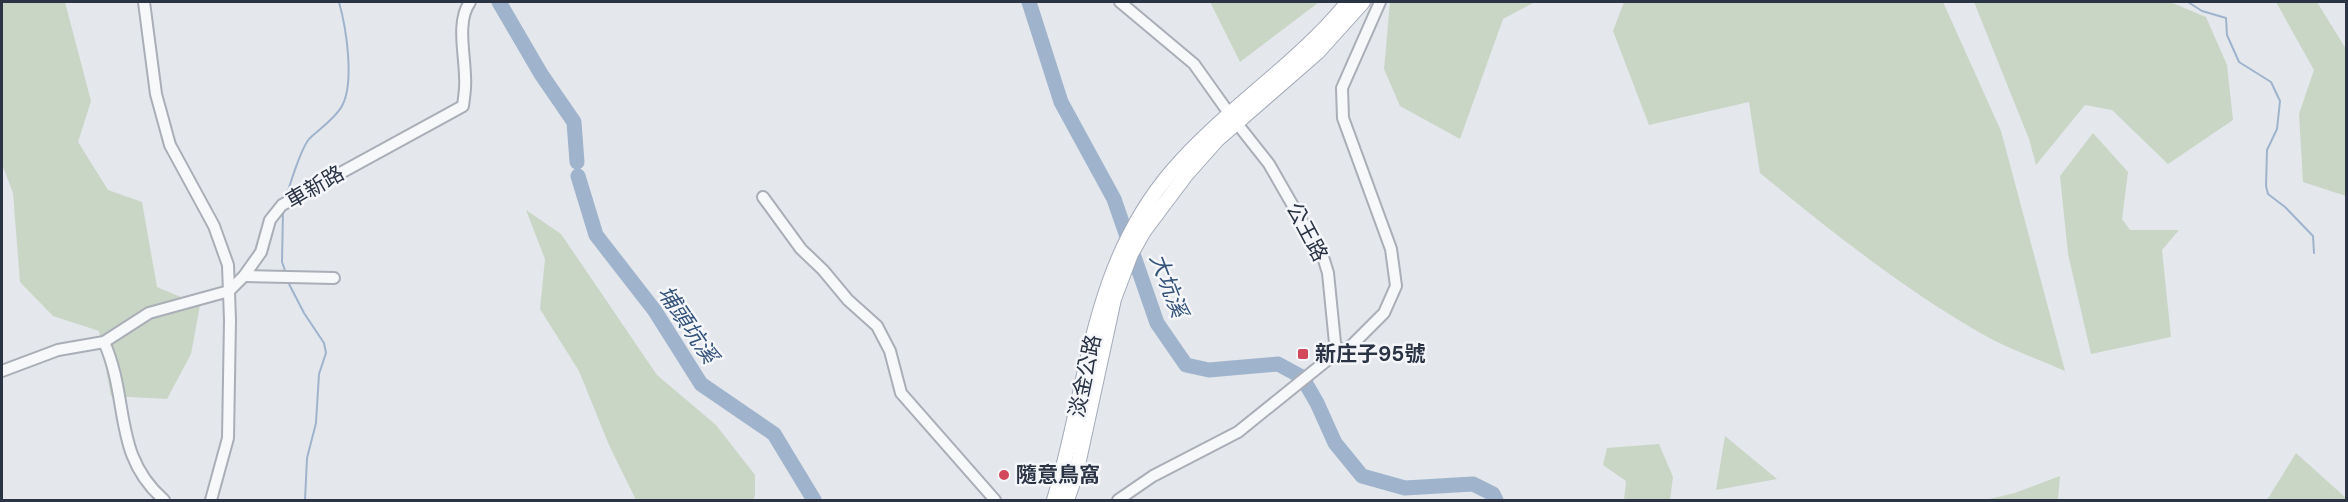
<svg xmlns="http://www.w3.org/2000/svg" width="2348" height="502" viewBox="0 0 2348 502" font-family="'DM Sans','Noto Sans TC',sans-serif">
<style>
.green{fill:#c9d6c5}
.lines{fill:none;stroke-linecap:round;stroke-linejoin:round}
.stream{stroke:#9fb4cc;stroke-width:2}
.river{stroke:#9fb4cc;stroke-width:15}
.minor-casing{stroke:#a9aeb7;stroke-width:14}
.major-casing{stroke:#a3abb8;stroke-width:16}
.minor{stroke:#f7f8fa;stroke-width:10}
.major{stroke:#fff;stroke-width:14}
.poi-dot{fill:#d1495b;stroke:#f4f6f9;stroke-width:2}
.labels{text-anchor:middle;stroke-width:5;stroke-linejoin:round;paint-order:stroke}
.street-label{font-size:21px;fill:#2b3445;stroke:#f4f6f9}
.poi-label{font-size:21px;font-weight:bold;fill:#2b3445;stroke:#f4f6f9;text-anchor:start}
.water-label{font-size:22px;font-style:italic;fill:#34527a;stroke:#f4f6f9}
</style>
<rect width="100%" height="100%" fill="#e4e7ec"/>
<!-- green -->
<g class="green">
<polygon points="2,2 65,2 91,101 78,142 108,190 142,202 157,287 200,305 191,354 167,399 111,396 99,331 53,316 20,282 13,193 2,164"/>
<polygon points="1210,2 1319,2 1240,62"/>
<polygon points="1390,2 1535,2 1503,19 1460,139 1400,106 1384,69"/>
<path d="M 1624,2 L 1943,2 L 2001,131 L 2065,371 C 2038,359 2008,349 1982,334 C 1902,288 1831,231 1760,173 L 1749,102 L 1649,125 L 1613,31 Z"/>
<polygon points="1974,2 2170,2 2206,17 2227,65 2233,120 2168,164 2112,110 2085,105 2036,165 2029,139"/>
<polygon points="2276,2 2317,2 2346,49 2346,196 2303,182 2299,114 2314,70"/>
<polygon points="2093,133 2128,172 2122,219 2130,230 2179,230 2162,250 2171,337 2091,354 2068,254 2060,176"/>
<polygon points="526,210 561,234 657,375 716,425 755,475 755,496 753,500 636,500 609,445 579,371 540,309 545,259"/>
<polygon points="1725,436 1777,479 1716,490"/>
<polygon points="1659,444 1673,477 1670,500 1624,500 1626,481 1603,465 1607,448"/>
<polygon points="2296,453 2346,498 2346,500 2267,500"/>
<polygon points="2060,476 2058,500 1985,500 2015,493"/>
</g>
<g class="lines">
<!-- stream -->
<g class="stream">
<polyline points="2188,2 2202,11 2226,18 2227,35 2239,62 2271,82 2280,101 2277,129 2267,150 2266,186 2268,194 2285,207 2313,236 2314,253"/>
<path d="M 286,199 C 289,186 301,149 309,139 C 319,129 335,119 342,106 C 355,82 346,27 339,2"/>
<polyline points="283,211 282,262 286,273"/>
<polyline points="288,282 304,313 324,343 326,353 319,374 316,423 307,458 305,500"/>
</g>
<!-- river -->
<g class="river">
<polyline points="499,2 541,74 574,122 577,162"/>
<polyline points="1029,2 1061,102 1114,199 1157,323 1186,365 1209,370 1278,364 1302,377 1317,403 1335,443 1362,476 1405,488 1473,484 1493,494 1496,500"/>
<polyline points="578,176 596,235 655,311 701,384 774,434 814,500"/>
</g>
<defs>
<g id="minor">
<polyline points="144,2 156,94 170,145 214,226 228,265 230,320 228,438 211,500"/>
<polyline points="1120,2 1194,64 1226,109"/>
<polyline points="1239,126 1269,164 1324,260 1328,273 1336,353"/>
<polyline points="763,197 801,249 823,270 848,300 877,326 890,351 901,393 995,500"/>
<polyline points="244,276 334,278"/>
<path d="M 104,342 C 130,400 112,455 164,500"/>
<path d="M 2,371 L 58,350 L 104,342 L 149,313 L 229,291 L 244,276 L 261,252 L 270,220 L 282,205 L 463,106 C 464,97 466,87 465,77 C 465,55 456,21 470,2"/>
<polyline points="1118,500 1153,476 1238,432 1336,353 1351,346 1384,313 1396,286 1391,249 1343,118 1342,88 1380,2"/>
</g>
<g id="major">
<path d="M 1054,500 C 1089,385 1089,268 1172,171 C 1225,109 1297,65 1348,2"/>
<polyline points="1067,500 1076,474 1114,299 1131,254 1144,231 1186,175 1217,140 1318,52 1363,2"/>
</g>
</defs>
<!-- minor casing -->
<use href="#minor" class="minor-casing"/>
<!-- major casing -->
<use href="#major" class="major-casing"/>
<!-- minor -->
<use href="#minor" class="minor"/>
<!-- major -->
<use href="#major" class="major"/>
</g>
<!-- markers -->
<g class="poi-dot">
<rect x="1297" y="348" width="12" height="12" rx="3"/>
<circle cx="1004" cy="475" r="6"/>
</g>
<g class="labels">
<!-- street labels -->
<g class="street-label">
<text transform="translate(315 187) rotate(-30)" y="7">車新路</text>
<text transform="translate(1307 232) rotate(62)" y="7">公王路</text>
<text transform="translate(1085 376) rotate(-78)" y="7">淡金公路</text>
</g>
<!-- poi labels -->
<g class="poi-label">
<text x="1315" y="361">新庄子95號</text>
<text x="1016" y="482">隨意鳥窩</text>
</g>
<!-- water labels -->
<g class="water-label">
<text transform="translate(1169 285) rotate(69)" y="8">大坑溪</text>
<text transform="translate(688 324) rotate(56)" y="8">埔頭坑溪</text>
</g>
</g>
<!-- border -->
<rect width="2348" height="502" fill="none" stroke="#2b3445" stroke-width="6"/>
</svg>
